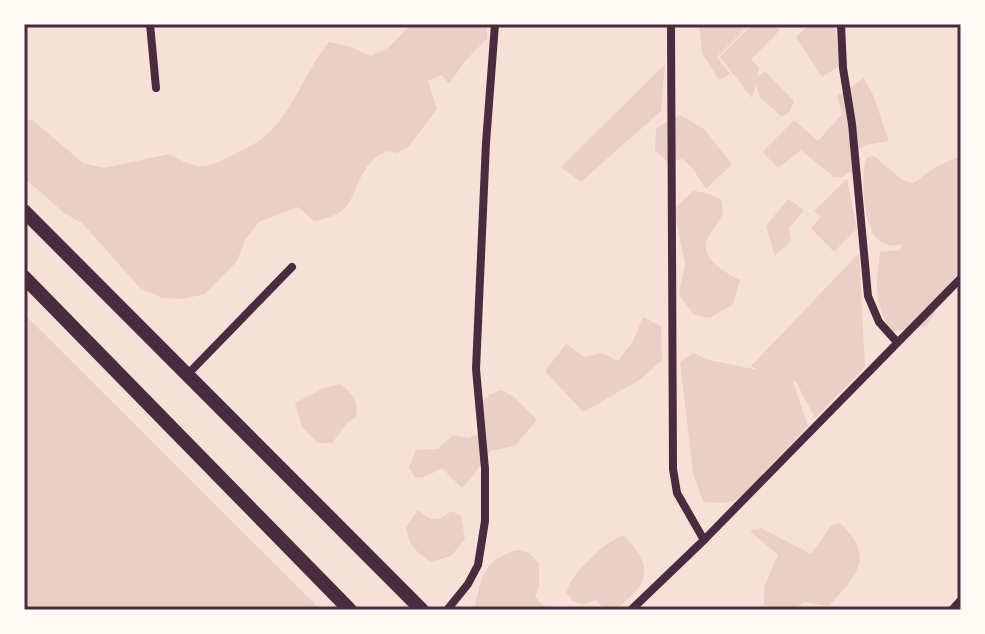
<svg xmlns="http://www.w3.org/2000/svg" width="985" height="634" viewBox="0 0 985 634" font-family="'Exo 2',sans-serif">
<style>
.green{fill:#ebcfc5}
.lines{fill:none;stroke-linecap:round;stroke-linejoin:round}
.minor{stroke:#4a2c40;stroke-width:8}
.tertiary{stroke:#4a2c40;stroke-width:14}
.neatline{fill:none;stroke:#4a2c40;stroke-width:3}
</style>
<rect width="100%" height="100%" fill="#f7e1d7"/>
<!-- green -->
<g class="green">
<path d="M 411,24 L 487,24 L 487,39 L 466,60 L 449,84 L 442,75 L 428,81 L 437,109 L 409,146 L 397,153 L 386,151 C 381,154 373,158 370,163 C 348,190 360,214 314,221 L 298,207 L 259,222 L 245,240 L 237,261 L 205,294 L 183,299 L 162,298 L 140,288 L 82,223 L 64,213 L 24,178 L 24,119 L 32,120 L 83,163 L 104,168 L 169,154 C 198,170 204,170 233,155 C 244,149 256,144 265,136 C 294,112 305,70 329,42 L 351,47 L 371,56 L 389,47 Z"/>
<polygon points="699,24 729,24 734,28 738,24 750,24 717,57 730,74 719,80 702,53"/>
<polygon points="753,24 774,24 780,30 751,59 759,68 757,77 765,71 794,101 790,111 782,117 760,97 756,84 752,98 720,57"/>
<polygon points="810,24 834,24 841,65 822,77 796,37"/>
<polygon points="665,64 661,111 581,182 561,167"/>
<polygon points="864,78 873,95 889,141 866,145 854,152 856,174 848,172 843,177 834,177 801,150 778,168 762,152 794,120 818,141 842,114 837,96"/>
<polygon points="680,115 704,129 732,164 706,189 693,169 683,159 668,162 655,151 656,128"/>
<path d="M 874,156 L 902,180 L 913,183 L 937,166 L 961,156 L 961,266 L 927,326 L 891,332 C 873,296 876,291 880,252 L 899,250 L 902,244 C 861,257 860,182 866,158 Z"/>
<polygon points="847,179 857,229 834,252 811,228 821,217 814,211"/>
<path d="M 693,191 L 708,193 L 721,199 L 723,213 C 719,222 714,228 709,236 C 697,257 724,272 740,280 L 733,304 L 710,318 L 694,315 L 679,294 L 685,264 L 674,209 Z"/>
<polygon points="788,199 804,210 789,228 791,241 775,256 766,226"/>
<polygon points="859,253 865,367 815,418 796,382 793,382 808,426 738,499 726,503 703,502 693,473 680,362 694,353 705,359 758,370 751,366"/>
<polygon points="24,314 321,610 24,610"/>
<polygon points="643,317 661,326 662,360 641,379 583,412 545,371 566,344 584,357 602,353 618,361 633,341"/>
<path d="M 340,384 C 352,393 359,401 356,417 L 347,423 L 332,443 L 318,443 L 302,427 L 295,403 L 324,388 Z"/>
<path d="M 501,390 L 513,396 L 537,420 L 515,446 L 490,451 C 479,465 476,475 462,488 L 442,468 L 425,477 L 415,478 L 409,467 L 416,450 L 438,449 L 453,435 L 468,438 L 481,433 L 481,402 L 489,395 Z"/>
<path d="M 418,510 L 431,519 L 441,518 L 451,511 L 461,515 L 465,539 L 451,556 L 431,562 C 415,551 409,546 406,527 Z"/>
<path d="M 840,523 C 876,558 857,574 829,606 L 805,602 C 792,610 778,614 764,605 L 764,587 L 778,555 L 750,531 L 761,528 L 811,554 L 831,526 Z"/>
<path d="M 623,535 C 655,566 650,585 615,609 L 602,606 L 595,600 L 584,605 L 572,601 L 570,596 L 566,594 C 569,576 605,541 623,535 Z"/>
<path d="M 517,550 L 529,553 L 539,563 L 539,587 L 535,596 L 541,604 L 553,610 L 474,610 C 481,579 483,559 517,550 Z"/>
</g>
<g class="lines">
<!-- minor -->
<g class="minor">
<polyline points="150,24 156,88"/>
<polyline points="671,24 673,469 677,493 704,540"/>
<polyline points="841,24 843,68 852,124 868,296 879,322 897,342"/>
<polyline points="187,375 292,267"/>
<polyline points="447,610 468,584 478,565 485,521 485,469 476,369 486,143 495,24"/>
<polyline points="631,610 704,540 961,278"/>
<polyline points="952,610 961,600"/>
</g>
<!-- tertiary -->
<g class="tertiary">
<polyline points="24,211 422,610"/>
<polyline points="24,277 350,610"/>
</g>
</g>
<!-- border -->
<rect width="985" height="634" fill="none" stroke="#fffaf5" stroke-width="52"/>
<rect x="26" y="26" width="933" height="582" class="neatline"/>
</svg>
